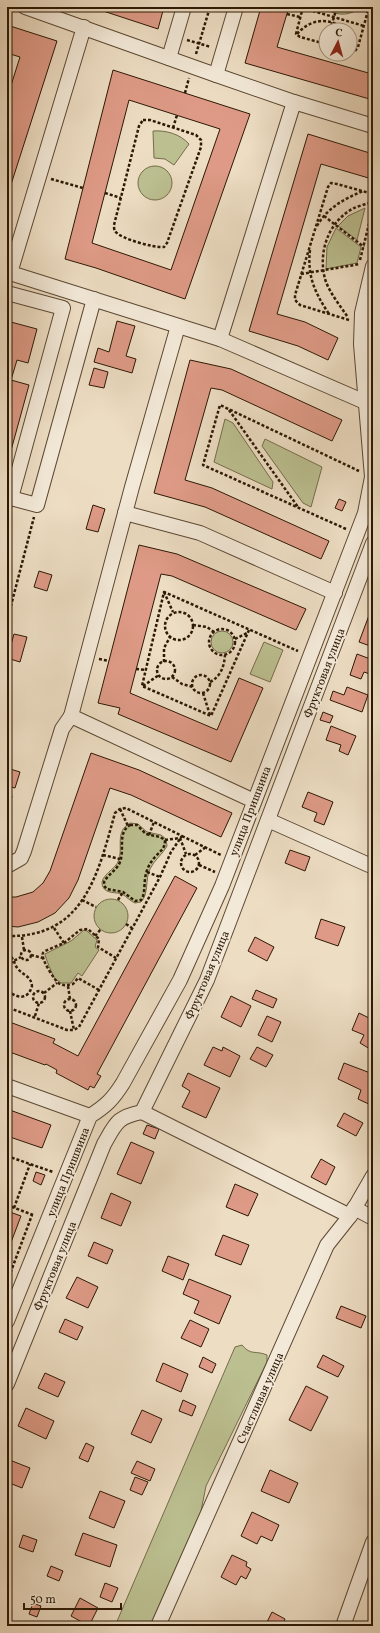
<svg xmlns="http://www.w3.org/2000/svg" width="380" height="1633" viewBox="0 0 380 1633" font-family="Vollkorn,serif">
<style>
.green{fill:#bcc091;stroke:#746c4a}
.building{fill:#de9a86;stroke:#2c1804;fill-rule:evenodd}
.lines{fill:none;stroke-linecap:round;stroke-linejoin:round}
.minor-casing{stroke:#5c4934;stroke-width:16}
.path{stroke:#2c1804;stroke-width:2.5;stroke-dasharray:3 2;stroke-linecap:butt}
.minor{stroke:#f3e9d8;stroke-width:14}
.labels{text-anchor:middle;stroke-width:3.5;stroke-linejoin:round;paint-order:stroke}
.street-label{font-size:12px;fill:#2c1804;stroke:#f3e9d8}
</style>
<rect width="100%" height="100%" fill="#edddc3"/>
<filter id="stains"><feTurbulence type="fractalNoise" baseFrequency=".005" numOctaves="4"/><feColorMatrix values="0 0 0 0 .2 0 0 0 0 .09 0 0 0 0 .02 0 0 0 .5 -.17"/></filter>
<radialGradient id="worn" r=".72"><stop offset=".6" stop-color="#630" stop-opacity="0"/><stop offset="1" stop-color="#630" stop-opacity=".3"/></radialGradient>
<!-- green -->
<g class="green">
<path d="M 323,7 L 361,7 C 349,17 335,16 323,7 Z"/>
<path d="M 153,131 C 166,130 180,134 189,144 L 174,165 L 165,159 L 154,158 Z"/>
<circle cx="155" cy="183" r="17"/>
<polygon points="365,208 357,240 338,226 348,216"/>
<polygon points="336,228 361,247 357,263 326,269 327,247"/>
<polygon points="225,419 233,423 273,482 272,489 214,462"/>
<polygon points="265,439 322,467 311,507 303,503 262,446"/>
<circle cx="222" cy="642" r="11"/>
<polygon points="264,642 283,650 270,682 250,674"/>
<path d="M 130,823 L 138,824 L 147,832 L 161,835 L 166,839 L 167,846 C 163,854 154,860 150,869 C 145,879 149,894 141,902 L 135,903 C 130,901 127,897 122,894 C 117,892 106,894 103,887 C 98,877 114,870 118,862 C 124,848 114,832 130,823 Z"/>
<circle cx="111" cy="916" r="17"/>
<path d="M 84,930 L 87,931 L 97,940 L 95,947 L 99,950 L 82,976 L 78,973 L 71,983 L 61,983 C 60,982 57,980 55,979 C 53,976 45,957 45,954 L 71,941 Z"/>
<path d="M 242,1345 C 251,1356 255,1350 267,1355 L 267,1362 L 206,1486 L 201,1511 L 150,1626 L 115,1626 L 235,1347 Z"/>
</g>
<!-- building -->
<g class="building">
<polygon points="91,7 164,7 158,29"/>
<polygon points="261,7 289,7 277,47 372,74 373,70 373,100 245,63"/>
<polygon points="7,25 57,41 7,197 7,98 20,57 7,53"/>
<path d="M 113,70 L 250,114 L 185,299 L 96,268 L 65,259 ZM 129,100 L 220,129 L 171,270 L 92,243 Z"/>
<polygon points="308,134 373,154 372,179 321,164 277,314 305,322 338,338 328,360 298,346 249,331"/>
<polygon points="7,321 37,329 28,363 17,360 11,380 29,385 7,465"/>
<polygon points="117,321 135,326 126,356 136,359 132,373 94,362 98,348 109,352"/>
<polygon points="190,360 231,369 342,420 332,441 222,390 211,388 185,480 212,488 329,541 321,559 205,507 154,493"/>
<polygon points="94,368 108,372 104,388 89,385"/>
<polygon points="339,499 346,502 342,511 335,508"/>
<polygon points="93,505 105,509 98,532 86,529"/>
<polygon points="139,545 177,554 306,609 296,630 172,576 161,574 130,693 217,730 239,678 263,688 231,762 118,714 120,708 98,703"/>
<polygon points="39,571 52,575 47,591 34,587"/>
<polygon points="371,610 373,611 373,647 359,642"/>
<polygon points="14,634 27,637 20,662 7,658"/>
<polygon points="357,654 373,660 373,675 364,672 361,679 350,675"/>
<polygon points="347,687 368,695 362,712 330,700 333,691 344,695"/>
<polygon points="323,712 333,716 330,723 320,720"/>
<polygon points="331,726 356,736 348,755 339,751 341,745 326,740"/>
<polygon points="91,753 139,770 232,813 221,837 131,795 110,788 78,880 69,898 55,913 38,922 18,927 7,926 7,897 16,897 33,892 43,883 50,871"/>
<polygon points="7,768 20,772 15,788 7,786"/>
<polygon points="308,792 333,802 324,825 314,821 317,813 302,807"/>
<polygon points="7,794 12,796 9,809 7,808"/>
<polygon points="290,850 310,857 305,871 285,863"/>
<polygon points="175,876 197,888 97,1074 101,1076 94,1088 90,1086 88,1090 56,1073 57,1070 46,1064 45,1065 7,1051 7,1021 55,1039 53,1043 78,1056"/>
<polygon points="321,919 345,927 338,946 315,938"/>
<polygon points="255,937 274,947 267,961 248,951"/>
<polygon points="256,990 277,999 273,1008 252,999"/>
<polygon points="231,996 251,1006 241,1027 221,1017"/>
<polygon points="359,1013 373,1020 373,1044 370,1049 360,1043 364,1035 352,1030"/>
<polygon points="267,1016 281,1022 272,1042 258,1035"/>
<polygon points="213,1047 222,1051 223,1047 240,1056 230,1077 204,1065"/>
<polygon points="257,1047 273,1055 266,1067 250,1059"/>
<polygon points="344,1063 373,1074 373,1106 358,1099 361,1090 338,1079"/>
<polygon points="188,1073 220,1088 206,1118 182,1107 190,1091 182,1086"/>
<polygon points="7,1109 51,1125 42,1148 7,1136"/>
<polygon points="344,1113 363,1123 356,1136 337,1126"/>
<polygon points="147,1125 159,1129 155,1139 143,1134"/>
<polygon points="131,1142 154,1152 141,1184 117,1174"/>
<polygon points="321,1159 335,1167 326,1185 311,1177"/>
<polygon points="36,1172 45,1175 41,1185 33,1181"/>
<polygon points="235,1184 258,1194 248,1216 226,1207"/>
<polygon points="111,1193 131,1202 121,1226 101,1218"/>
<polygon points="7,1211 21,1216 7,1253"/>
<polygon points="223,1235 249,1245 241,1265 215,1255"/>
<polygon points="94,1242 113,1250 107,1264 88,1256"/>
<polygon points="168,1256 189,1264 183,1280 162,1271"/>
<polygon points="77,1277 98,1287 88,1308 66,1298"/>
<polygon points="189,1279 231,1296 219,1324 194,1313 199,1301 183,1294"/>
<polygon points="341,1306 366,1316 361,1328 336,1318"/>
<polygon points="65,1319 83,1327 77,1340 59,1332"/>
<polygon points="190,1320 209,1329 201,1347 181,1338"/>
<polygon points="323,1355 344,1366 338,1377 317,1367"/>
<polygon points="203,1357 216,1364 212,1373 199,1367"/>
<polygon points="163,1363 188,1374 181,1392 156,1381"/>
<polygon points="45,1373 65,1382 58,1397 38,1388"/>
<polygon points="306,1386 328,1397 311,1431 289,1420"/>
<polygon points="183,1400 196,1406 192,1416 179,1411"/>
<polygon points="26,1408 54,1421 46,1439 18,1426"/>
<polygon points="142,1410 162,1419 151,1443 131,1434"/>
<polygon points="86,1443 94,1447 88,1462 79,1458"/>
<polygon points="7,1459 30,1468 22,1488 7,1482"/>
<polygon points="137,1461 155,1469 150,1481 131,1473"/>
<polygon points="270,1470 298,1483 289,1503 261,1491"/>
<polygon points="135,1477 148,1482 142,1495 130,1490"/>
<polygon points="100,1491 125,1501 114,1528 89,1518"/>
<polygon points="252,1512 279,1525 272,1541 261,1536 257,1544 241,1536"/>
<polygon points="83,1533 117,1545 110,1567 75,1555"/>
<polygon points="23,1535 37,1540 33,1552 19,1547"/>
<polygon points="232,1555 247,1562 246,1566 251,1569 246,1579 241,1576 236,1585 221,1577"/>
<polygon points="51,1566 63,1571 59,1581 47,1576"/>
<polygon points="105,1583 118,1588 112,1602 100,1597"/>
<polygon points="80,1598 98,1608 89,1626 71,1616"/>
<polygon points="33,1603 41,1606 37,1617 29,1614"/>
<polygon points="272,1612 285,1619 282,1626 265,1626"/>
</g>
<g class="lines">
<defs>
<g id="minor">
<polyline points="25,7 216,75"/>
<polyline points="236,7 216,75 294,102"/>
<polyline points="169,58 184,7"/>
<polyline points="7,272 220,339 365,402"/>
<polyline points="10,273 84,27"/>
<polyline points="7,293 63,308 11,498"/>
<polyline points="220,339 294,102 373,126"/>
<polyline points="7,497 37,505 94,299"/>
<polyline points="125,513 200,533 335,593"/>
<polyline points="71,716 132,487 178,326"/>
<polyline points="268,820 369,865"/>
<polyline points="7,866 21,858 24,851 62,729 71,716 254,801"/>
<polyline points="7,1086 90,1116"/>
<polyline points="142,1112 350,1216"/>
<polyline points="354,1208 373,1218"/>
<path d="M 7,1321 L 90,1116 C 106,1106 113,1099 123,1083 L 180,980 L 222,886 L 365,513 L 372,477 L 361,344 L 362,313 L 373,266"/>
<path d="M 7,1384 L 104,1144 C 116,1123 117,1117 142,1112 L 207,980 L 373,543"/>
<polyline points="158,1626 327,1245 350,1216 373,1176"/>
<polyline points="343,1626 373,1542"/>
</g>
</defs>
<!-- minor casing -->
<use href="#minor" class="minor-casing"/>
<!-- path -->
<g class="path">
<polyline points="303,7 296,34 300,37 326,44"/>
<polyline points="303,8 364,26"/>
<polyline points="287,14 300,17"/>
<polyline points="330,30 337,7"/>
<path d="M 297,34 C 311,18 330,17 346,30"/>
<polyline points="350,35 355,50"/>
<polyline points="187,40 211,47"/>
<polyline points="350,51 355,51 358,47 369,7"/>
<polyline points="196,54 210,7"/>
<polyline points="185,93 189,78"/>
<path d="M 143,120 L 150,120 L 196,135 L 201,140 L 201,147 L 167,243 L 164,247 C 155,248 120,239 115,231 C 114,230 114,227 114,225 L 139,126 Z"/>
<polyline points="173,128 177,115"/>
<polyline points="51,179 83,188"/>
<polyline points="105,193 121,198"/>
<polyline points="324,216 364,247"/>
<path d="M 317,226 C 327,208 344,199 363,191"/>
<path d="M 310,250 C 307,276 315,293 329,314"/>
<polyline points="360,260 373,208"/>
<polyline points="301,274 360,264"/>
<path d="M 347,316 C 339,304 329,292 325,279 C 318,252 328,223 352,209 C 358,206 366,204 373,202"/>
<polyline points="349,320 300,305 295,300 295,295 328,187 331,183 337,184 373,194"/>
<polyline points="229,410 298,507"/>
<polyline points="346,529 203,465 220,405 359,471"/>
<polyline points="164,592 173,612"/>
<circle cx="179" cy="626" r="14"/>
<polyline points="7,621 34,517"/>
<polyline points="193,625 207,627 214,632"/>
<circle cx="222" cy="642" r="13"/>
<polyline points="249,630 211,716 142,686 164,592 298,651"/>
<polyline points="235,639 247,633"/>
<polyline points="99,659 109,661"/>
<circle cx="166" cy="670" r="9"/>
<polyline points="164,662 164,648 170,637"/>
<polyline points="136,669 146,670"/>
<circle cx="201" cy="684" r="9"/>
<polyline points="172,677 182,684 193,687"/>
<path d="M 210,682 C 221,676 224,667 225,655"/>
<polyline points="143,686 159,675"/>
<polyline points="203,693 210,715"/>
<polyline points="120,809 128,826"/>
<path d="M 130,825 L 137,825 L 146,834 L 160,837 L 165,840 C 165,849 161,850 156,856 C 150,862 146,870 145,879 C 144,886 145,895 141,900 L 135,901 L 123,892 L 107,889 L 105,887 L 104,882 C 108,874 117,870 120,862 C 125,849 117,833 130,825 Z"/>
<polyline points="149,835 154,822"/>
<polyline points="182,836 221,855"/>
<polyline points="165,840 180,838 186,854"/>
<circle cx="190" cy="863" r="9"/>
<polyline points="103,855 120,859"/>
<polyline points="195,855 206,847"/>
<polyline points="199,865 215,872"/>
<polyline points="147,872 160,877"/>
<polyline points="82,900 96,907"/>
<polyline points="118,900 123,892"/>
<polyline points="126,924 132,928"/>
<polyline points="54,928 64,943"/>
<path d="M 7,936 C 84,938 98,874 115,813 L 120,809 L 126,808 L 182,836 L 171,852 L 160,877 L 79,1027 L 74,1030 L 67,1030 L 7,1007"/>
<polyline points="95,936 101,929"/>
<polyline points="22,937 24,950"/>
<circle cx="26" cy="955" r="5"/>
<path d="M 7,954 C 15,958 13,963 18,969 C 23,975 31,976 32,986 C 28,1001 16,998 7,990"/>
<polyline points="31,955 43,958"/>
<path d="M 7,960 C 11,964 12,969 7,972"/>
<polyline points="10,963 21,957"/>
<polyline points="68,986 70,999"/>
<path d="M 99,990 L 78,978 L 73,984 C 68,985 64,986 60,984 C 55,982 43,961 43,957 C 42,953 43,953 45,951 L 64,943 L 80,930 L 88,929 L 99,939 L 98,947 L 116,958"/>
<circle cx="39" cy="997" r="6"/>
<polyline points="44,993 57,983"/>
<circle cx="70" cy="1005" r="6"/>
<polyline points="70,1011 74,1030"/>
<polyline points="35,1016 39,1003"/>
<polyline points="7,1156 53,1172"/>
<polyline points="7,1205 33,1215"/>
<polyline points="14,1208 30,1164"/>
<polyline points="7,1282 32,1215"/>
</g>
<!-- minor -->
<use href="#minor" class="minor"/>
</g>
<g class="labels">
<!-- street labels -->
<g class="street-label">
<text transform="translate(324 673) rotate(-69)" y="4">Фруктовая улица</text>
<text transform="translate(250 811) rotate(-69)" y="4">улица Пришвина</text>
<text transform="translate(207 975) rotate(-67)" y="4">Фруктовая улица</text>
<text transform="translate(68 1172) rotate(-68)" y="4">улица Пришвина</text>
<text transform="translate(55 1266) rotate(-68)" y="4">Фруктовая улица</text>
<text transform="translate(260 1398) rotate(-66)" y="4">Счастливая улица</text>
</g>
</g>
<!-- margin -->
<rect width="380" height="1633" fill="none" stroke="#edddc3" stroke-width="24"/>
<rect x="8" y="8" width="364" height="1617" fill="none" stroke="#2c1804" stroke-width="2"/>
<rect x="12" y="12" width="356" height="1609" fill="none" stroke="#2c1804"/>
<!-- north arrow -->
<g transform="translate(338 42) rotate(6)"><circle r="19" fill="#f3e9d8" stroke="#a39583"/>
<path d="M0-3L7 15L0 10L-7 15Z" fill="#8f2418"/>
<text y="-6" font-size="11" font-weight="bold" text-anchor="middle" fill="#2c1804">С</text>
</g>
<!-- scale -->
<path d="M24 1603v6h97v-6" fill="none" stroke="#2c1804" stroke-width="2"/>
<text x="30" y="1603" font-size="12" fill="#2c1804" stroke="#f3e9d8" stroke-width="3" paint-order="stroke">50 m</text>
<rect width="100%" height="100%" filter="url(#stains)"/>
<rect width="100%" height="100%" fill="url(#worn)"/>
</svg>
